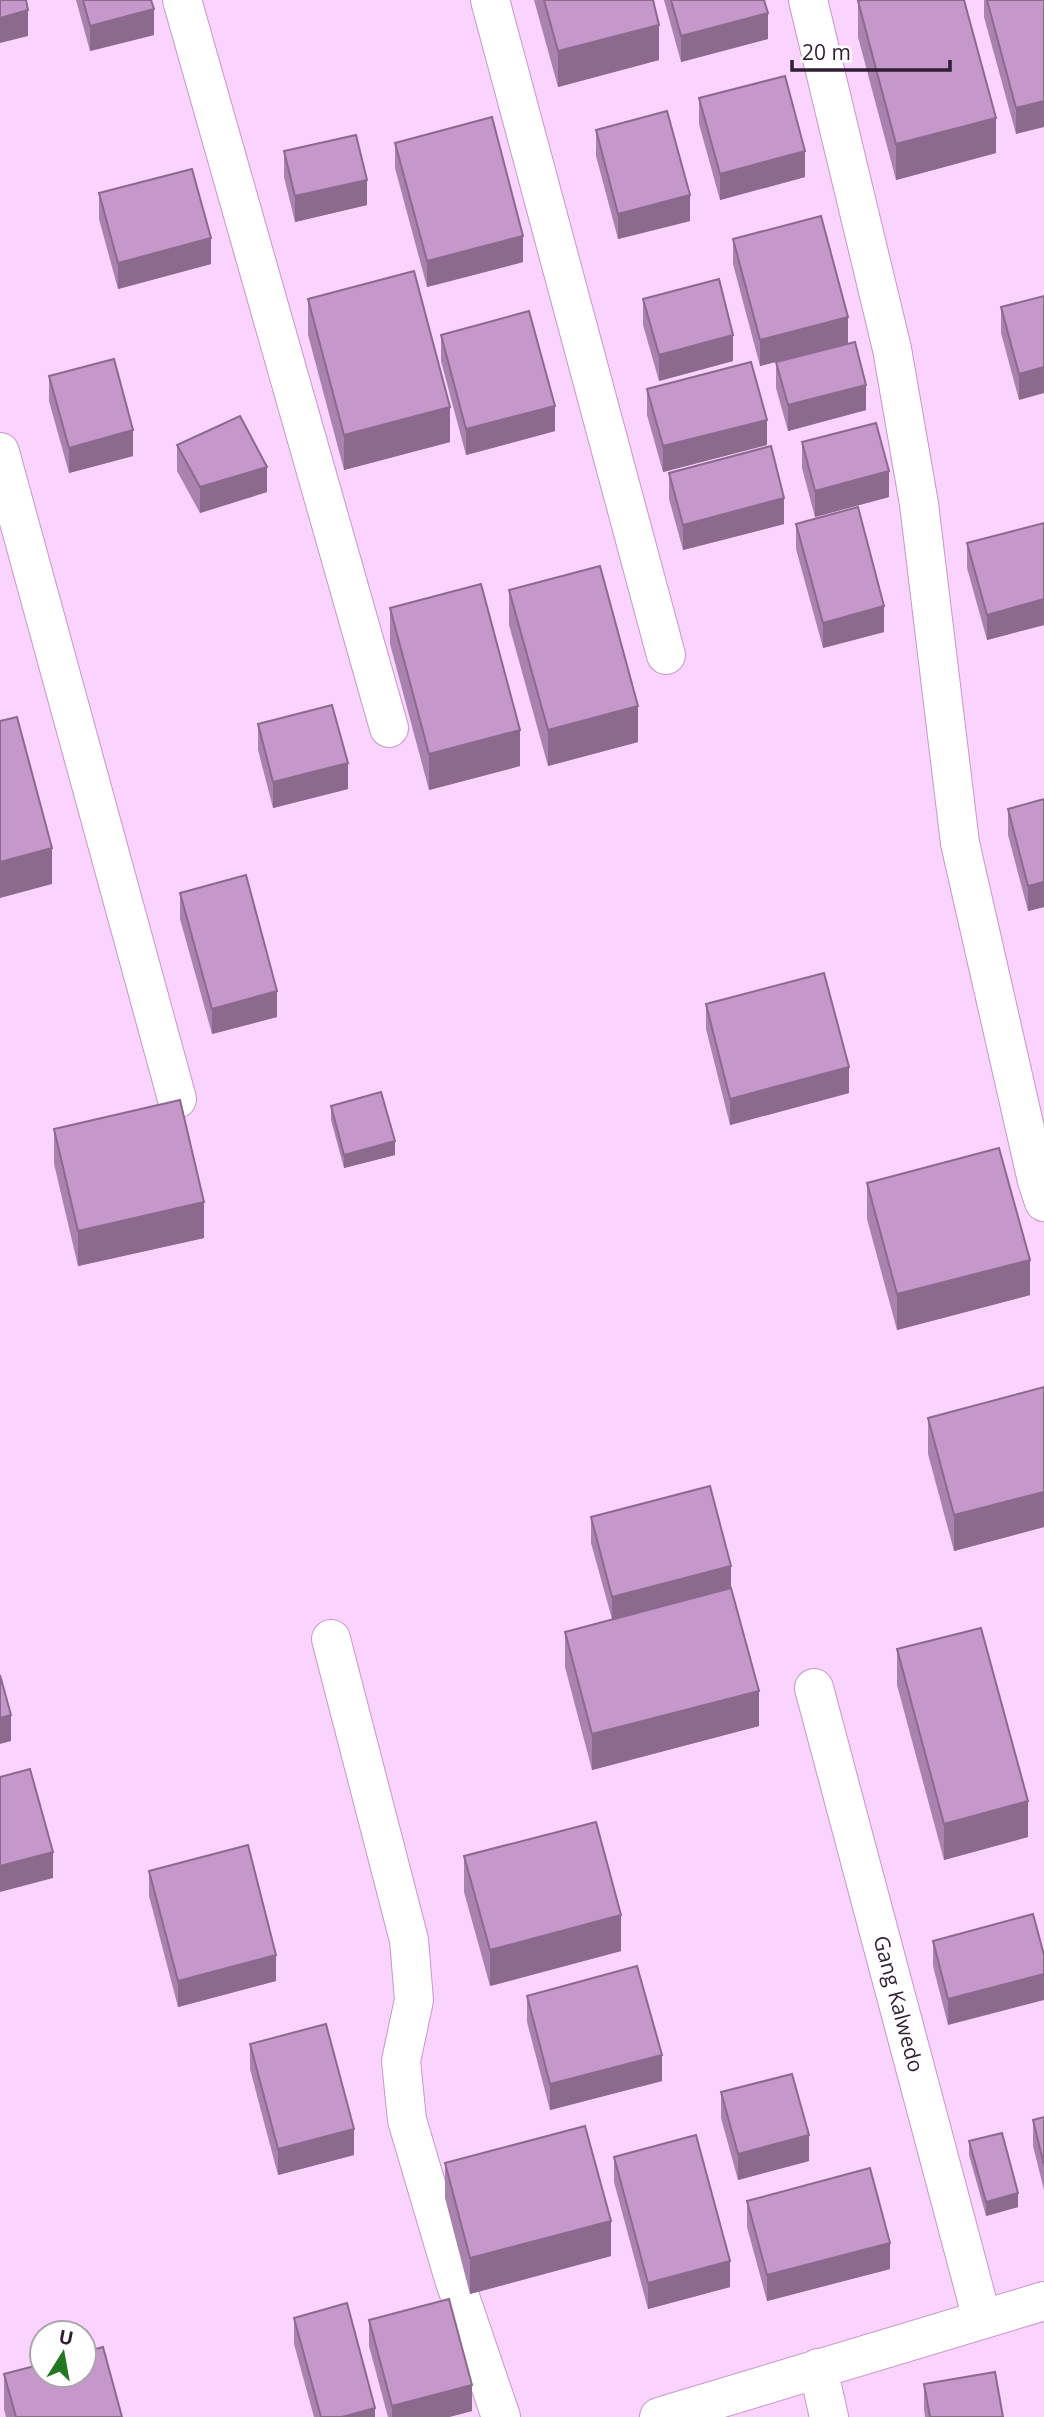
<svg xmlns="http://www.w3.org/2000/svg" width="1044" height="2417" viewBox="0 0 1044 2417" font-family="'Open Sans',sans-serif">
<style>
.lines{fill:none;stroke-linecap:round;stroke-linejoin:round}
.minor-casing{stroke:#c597cb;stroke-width:40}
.minor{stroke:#fff;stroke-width:38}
.wall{fill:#aa82af}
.shaded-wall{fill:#8b6a8e}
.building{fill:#c697cb;stroke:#8b6a8e;stroke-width:2}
.labels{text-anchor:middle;stroke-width:6;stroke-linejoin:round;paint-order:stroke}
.street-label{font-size:21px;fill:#301e33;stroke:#fff}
</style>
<rect width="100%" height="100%" fill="#fad3fe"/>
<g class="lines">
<defs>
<g id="minor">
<polyline points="182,0 389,728"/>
<polyline points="490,0 666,655"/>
<polyline points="808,0 892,349 919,504 960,843 1037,1181 1044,1202"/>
<polyline points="0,452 177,1099"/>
<polyline points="331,1639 409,1940 414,2000 401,2061 407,2120 454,2279 501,2417"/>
<path id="s1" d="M 814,1688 L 982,2319"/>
<polyline points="818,2368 829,2417"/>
<polyline points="659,2417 1044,2301"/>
</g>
</defs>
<!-- minor casing -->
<use href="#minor" class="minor-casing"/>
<!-- minor -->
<use href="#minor" class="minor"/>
</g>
<!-- wall -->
<g class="wall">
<polygon points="76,0 151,0 154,35 90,51"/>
<polygon points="534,0 653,0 659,60 558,87"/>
<polygon points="664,0 764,0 768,39 681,62"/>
<polygon points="984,0 1044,0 1016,134 984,17"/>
<polygon points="858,1 996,153 896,180 858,37"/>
<polygon points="699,98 805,177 720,200 699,124"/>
<polygon points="596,130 690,221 618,239 596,156"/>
<polygon points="395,143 523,262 427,287 395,168"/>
<polygon points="284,151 367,205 295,222 284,177"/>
<polygon points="99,193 211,264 118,289 99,219"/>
<polygon points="733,239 848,343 866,410 788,431 776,388 776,362 760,366 733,264"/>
<polygon points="1044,296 1019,400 1001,333 1001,307"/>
<polygon points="308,299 450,442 344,470 308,335"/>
<polygon points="643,299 733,361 659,381 643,325"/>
<polygon points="441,335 555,431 466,455 441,361"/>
<polygon points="49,376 133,456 69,473 49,401"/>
<polygon points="647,389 767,445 663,472 647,415"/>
<polygon points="802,442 889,497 815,517 802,468"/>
<polygon points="177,445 267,492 200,513 177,471"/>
<polygon points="669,473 784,524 683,550 669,499"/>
<polygon points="1044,523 1044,625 987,640 967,568 967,543"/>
<polygon points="796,524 884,632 823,648 796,549"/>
<polygon points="509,590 638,742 548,766 509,625"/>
<polygon points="390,608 520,766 429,790 390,644"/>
<polygon points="258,724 348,789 273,808 258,750"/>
<polygon points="1044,799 1044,907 1028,911 1008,835 1008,809"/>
<polygon points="180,893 277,1017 212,1034 180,919"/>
<polygon points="706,1004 849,1093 730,1125 706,1029"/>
<polygon points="331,1106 395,1155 344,1168 331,1120"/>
<polygon points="54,1129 204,1238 78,1266 54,1164"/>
<polygon points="867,1183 1030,1295 897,1330 867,1219"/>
<polygon points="1044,1387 1044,1527 954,1551 928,1454 928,1418"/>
<polygon points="591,1517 731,1588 759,1726 592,1770 565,1667 565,1632 612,1619 591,1543"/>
<polygon points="897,1649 1028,1837 944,1860 897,1685"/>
<polygon points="464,1856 621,1951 490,1986 464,1892"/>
<polygon points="149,1871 276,1981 178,2007 149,1896"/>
<polygon points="1033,1914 948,2025 933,1966 933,1941"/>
<polygon points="527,1996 662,2081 550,2110 527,2022"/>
<polygon points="250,2044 354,2155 278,2175 250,2069"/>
<polygon points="721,2092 809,2161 738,2180 721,2118"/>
<polygon points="1044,2117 1044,2190 1033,2146 1033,2120"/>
<polygon points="969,2141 1018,2207 986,2216 969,2155"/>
<polygon points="614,2157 730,2287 648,2309 614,2182"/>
<polygon points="445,2163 611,2256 470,2294 445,2198"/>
<polygon points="747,2201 890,2269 767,2301 747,2227"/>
<polygon points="294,2318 375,2417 314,2417 294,2344"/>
<polygon points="369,2320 472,2411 449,2417 388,2417 369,2346"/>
<polygon points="4,2374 122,2417 6,2417 4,2409"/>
<polygon points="924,2384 1003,2417 925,2417 924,2409"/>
</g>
<!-- shaded-wall -->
<g class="shaded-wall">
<polygon points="154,9 154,35 90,51 90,26"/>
<polygon points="28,10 28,36 0,43 0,18"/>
<polygon points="768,13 768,39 681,62 681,36"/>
<polygon points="659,25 659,60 558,87 558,51"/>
<polygon points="1044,101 1044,127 1016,134 1016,108"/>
<polygon points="996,118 996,153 896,180 896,144"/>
<polygon points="805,151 805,177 720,200 720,174"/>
<polygon points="367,180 367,205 295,222 295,196"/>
<polygon points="690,195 690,221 618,239 618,214"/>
<polygon points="523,236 523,262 427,287 427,261"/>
<polygon points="211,238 211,264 118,289 118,263"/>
<polygon points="848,317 848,343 760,366 760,340"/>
<polygon points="733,335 733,361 659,381 659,355"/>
<polygon points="1044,367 1044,393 1019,400 1019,374"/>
<polygon points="866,385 866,410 788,431 788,405"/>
<polygon points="555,406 555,431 466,455 466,429"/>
<polygon points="450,407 450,442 344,470 344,435"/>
<polygon points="767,420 767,445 663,472 663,446"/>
<polygon points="133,430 133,456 69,473 69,448"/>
<polygon points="267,467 267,492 200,513 200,487"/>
<polygon points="889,471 889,497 815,517 815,491"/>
<polygon points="784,498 784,524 683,550 683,525"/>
<polygon points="1044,599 1044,625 987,640 987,615"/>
<polygon points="884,606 884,632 823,648 823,623"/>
<polygon points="638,706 638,742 548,766 548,730"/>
<polygon points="520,730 520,766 429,790 429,754"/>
<polygon points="348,763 348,789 273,808 273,782"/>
<polygon points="52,848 52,884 0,898 0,862"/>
<polygon points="1044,882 1044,907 1028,911 1028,886"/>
<polygon points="277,991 277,1017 212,1034 212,1009"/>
<polygon points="849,1067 849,1093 730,1125 730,1099"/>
<polygon points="395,1141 395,1155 344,1168 344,1155"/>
<polygon points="204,1202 204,1238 78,1266 78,1231"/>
<polygon points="1030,1260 1030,1295 897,1330 897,1294"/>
<polygon points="1044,1492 1044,1527 954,1551 954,1515"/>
<polygon points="731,1566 731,1592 612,1622 612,1597"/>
<polygon points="759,1691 759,1726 592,1770 592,1734"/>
<polygon points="11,1715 11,1741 0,1744 0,1718"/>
<polygon points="1028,1801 1028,1837 944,1860 944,1824"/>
<polygon points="53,1852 53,1878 0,1892 0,1866"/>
<polygon points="621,1915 621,1951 490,1986 490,1950"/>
<polygon points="276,1955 276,1981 178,2007 178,1981"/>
<polygon points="1044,1974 1044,2000 948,2025 948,1999"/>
<polygon points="662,2055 662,2081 550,2110 550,2084"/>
<polygon points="354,2129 354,2155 278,2175 278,2149"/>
<polygon points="809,2135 809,2161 738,2180 738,2154"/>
<polygon points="1018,2193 1018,2207 986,2216 986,2202"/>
<polygon points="611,2221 611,2256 470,2294 470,2258"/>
<polygon points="890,2243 890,2269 767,2301 767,2275"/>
<polygon points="730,2261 730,2287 648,2309 648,2283"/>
<polygon points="472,2385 472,2411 449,2417 392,2417 392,2406"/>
<polygon points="375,2408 375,2417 342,2417"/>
</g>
<!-- building -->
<g class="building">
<polygon points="0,0 26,0 28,10 0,18"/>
<polygon points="83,0 151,0 154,9 90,26"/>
<polygon points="544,0 653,0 659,25 558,51"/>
<polygon points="671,0 764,0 768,13 681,36"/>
<polygon points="863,0 964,0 996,118 896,144 858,1"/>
<polygon points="987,0 1044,0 1044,101 1016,108"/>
<polygon points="785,76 805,151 720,174 699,98"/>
<polygon points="667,111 690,195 618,214 596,130"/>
<polygon points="492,117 523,236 427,261 395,143"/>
<polygon points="356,135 367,180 295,196 284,151"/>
<polygon points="192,169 211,238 118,263 99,193"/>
<polygon points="821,216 848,317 760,340 733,239"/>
<polygon points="414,271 450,407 344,435 308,299"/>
<polygon points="719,279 733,335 659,355 643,299"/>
<polygon points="1044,296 1044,367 1019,374 1001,307"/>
<polygon points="529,311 555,406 466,429 441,335"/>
<polygon points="855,342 866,385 788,405 776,362"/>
<polygon points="114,359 133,430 69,448 49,376"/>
<polygon points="751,362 767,420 663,446 647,389"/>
<polygon points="240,416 267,467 200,487 177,445"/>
<polygon points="876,423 889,471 815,491 802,442"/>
<polygon points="771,446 784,498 683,525 669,473"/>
<polygon points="858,507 884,606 823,623 796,524"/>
<polygon points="1044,523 1044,599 987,615 967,543"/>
<polygon points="600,566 638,706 548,730 509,590"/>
<polygon points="481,584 520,730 429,754 390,608"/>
<polygon points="332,705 348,763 273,782 258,724"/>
<polygon points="17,717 52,848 0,862 0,721"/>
<polygon points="1044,799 1044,882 1028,886 1008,809"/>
<polygon points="246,875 277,991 212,1009 180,893"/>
<polygon points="824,973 849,1067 730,1099 706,1004"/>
<polygon points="381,1092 395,1141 344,1155 331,1106"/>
<polygon points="180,1100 204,1202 78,1231 54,1129"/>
<polygon points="999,1148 1030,1260 897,1294 867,1183"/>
<polygon points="1044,1387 1044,1492 954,1515 928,1418"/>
<polygon points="710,1486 731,1566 612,1597 591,1517"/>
<polygon points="731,1588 759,1691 592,1734 565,1632"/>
<polygon points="981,1628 1028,1801 944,1824 897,1649"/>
<polygon points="0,1675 11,1715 0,1718"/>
<polygon points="30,1769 53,1852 0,1866 0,1777"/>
<polygon points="596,1822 621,1915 490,1950 464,1856"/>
<polygon points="248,1845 276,1955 178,1981 149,1871"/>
<polygon points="1033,1914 1044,1955 1044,1974 948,1999 933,1941"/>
<polygon points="637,1966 662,2055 550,2084 527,1996"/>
<polygon points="326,2024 354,2129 278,2149 250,2044"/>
<polygon points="792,2074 809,2135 738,2154 721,2092"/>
<polygon points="1044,2117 1044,2165 1033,2120"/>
<polygon points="585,2126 611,2221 470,2258 445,2163"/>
<polygon points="1002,2133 1018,2193 986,2202 969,2141"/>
<polygon points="696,2135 730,2261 648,2283 614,2157"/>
<polygon points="870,2168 890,2243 767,2275 747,2201"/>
<polygon points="449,2299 472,2385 392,2406 369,2320"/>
<polygon points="347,2303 375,2408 342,2417 321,2417 294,2318"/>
<polygon points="103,2347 122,2417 16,2417 4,2374 42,2364 42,2375 84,2375 84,2352"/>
<polygon points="995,2372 1003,2417 930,2417 924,2384"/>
</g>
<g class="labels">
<!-- street labels -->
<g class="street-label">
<text dy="7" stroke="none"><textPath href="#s1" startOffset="327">Gang Kalwedo</textPath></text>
</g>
</g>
<!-- north arrow -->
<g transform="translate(63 2354) rotate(11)"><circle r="33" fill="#ffffff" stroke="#aca5ad" stroke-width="2"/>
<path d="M0-5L12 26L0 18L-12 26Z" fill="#247722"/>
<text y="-10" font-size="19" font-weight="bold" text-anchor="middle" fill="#301e33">U</text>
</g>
<!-- scale -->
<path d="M792 60v10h158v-10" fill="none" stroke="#301e33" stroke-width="3.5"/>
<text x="802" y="60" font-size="21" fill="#301e33" stroke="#ffffff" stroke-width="5" paint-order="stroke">20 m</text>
</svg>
